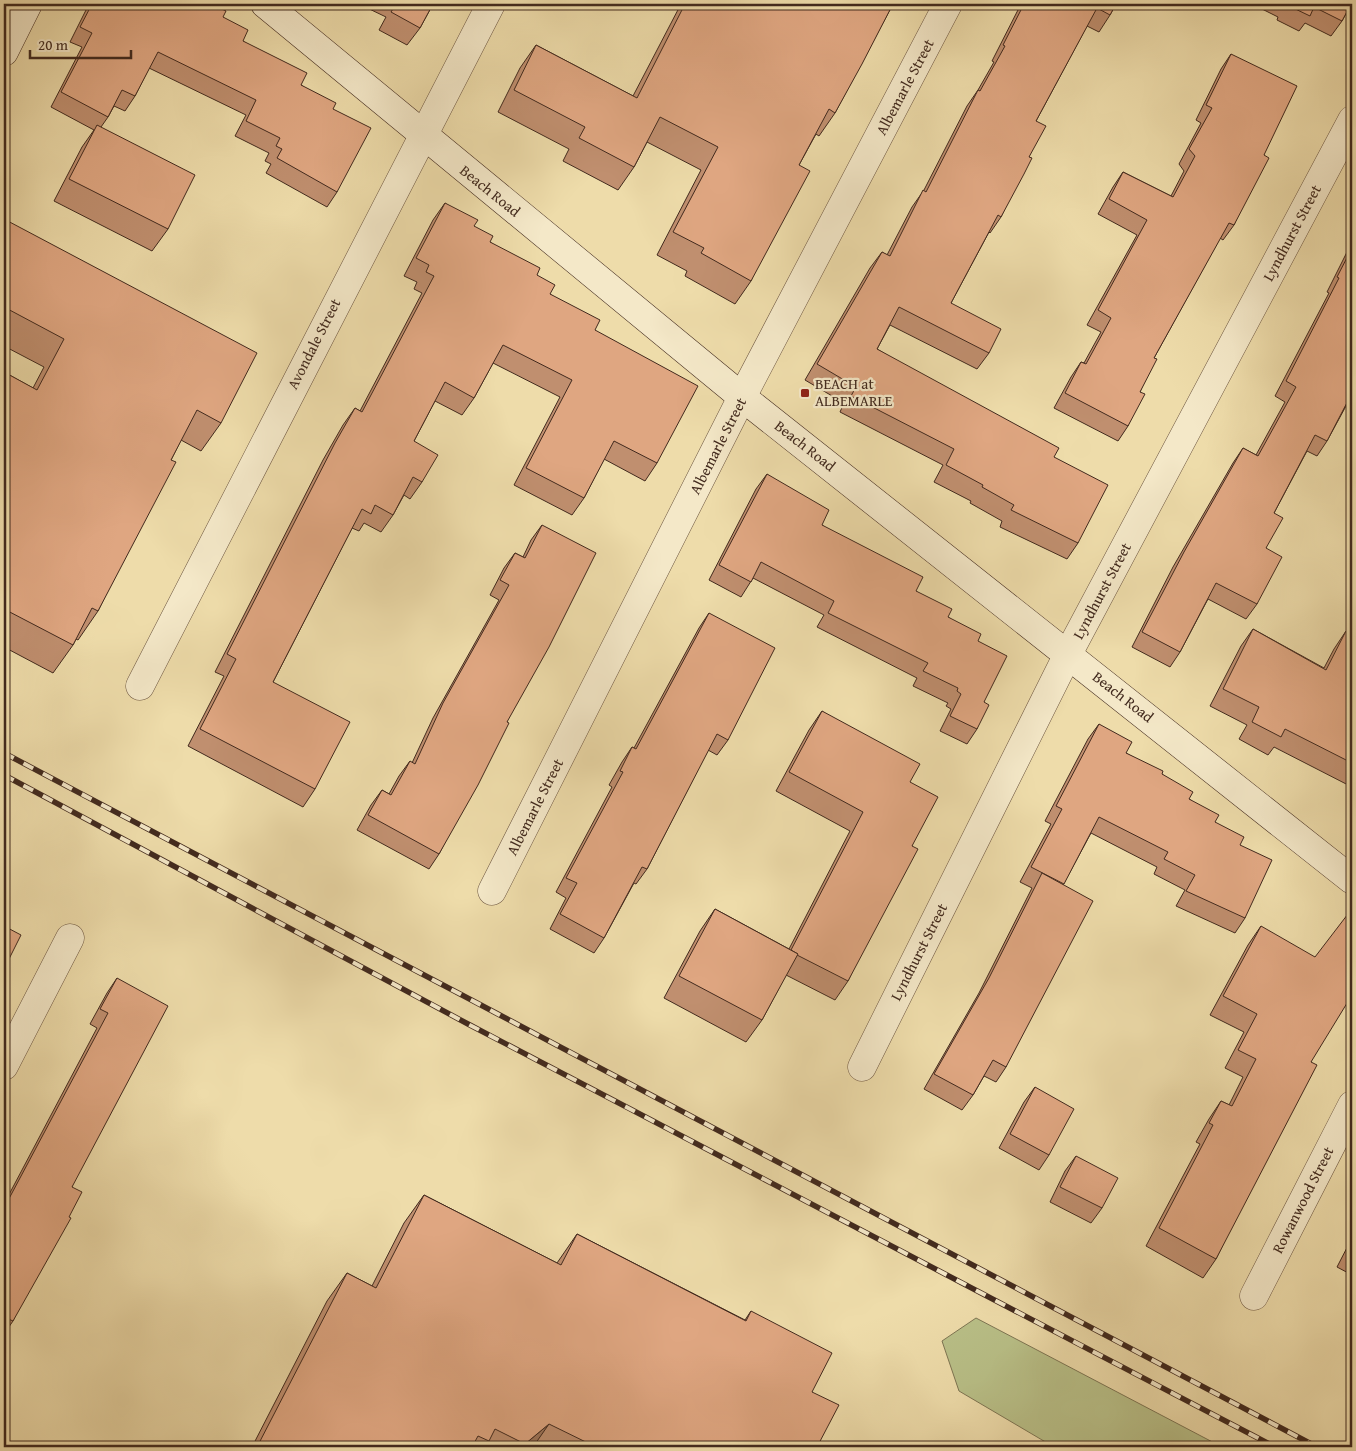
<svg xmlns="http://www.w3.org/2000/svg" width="1356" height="1451" viewBox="0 0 1356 1451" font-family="'Gentium Book Plus',serif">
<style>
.green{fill:#b9c088;stroke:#7e7553}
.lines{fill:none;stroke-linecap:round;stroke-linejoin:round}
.street-casing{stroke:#6d5641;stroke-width:29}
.secondary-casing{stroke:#422a1e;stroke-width:29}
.street{stroke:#f4e8c8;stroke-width:28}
.secondary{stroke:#f4e8c8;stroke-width:28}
.rail-casing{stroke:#422a1e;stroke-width:5.5}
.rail{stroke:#f4e8c8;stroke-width:4;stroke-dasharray:11;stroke-linecap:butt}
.wall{fill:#c08f6f;stroke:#422a1e}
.shaded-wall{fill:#9c745a;stroke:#422a1e}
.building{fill:#dfa681;stroke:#422a1e}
.poi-dot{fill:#8f2418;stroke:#f4e8c8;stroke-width:2}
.labels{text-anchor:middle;stroke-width:4.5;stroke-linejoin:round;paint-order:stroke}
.street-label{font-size:15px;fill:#422a1e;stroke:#f4e8c8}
.poi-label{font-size:15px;fill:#422a1e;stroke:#f4e8c8;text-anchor:start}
</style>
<rect width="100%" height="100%" fill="#eedcaa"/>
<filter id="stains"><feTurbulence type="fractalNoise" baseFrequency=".004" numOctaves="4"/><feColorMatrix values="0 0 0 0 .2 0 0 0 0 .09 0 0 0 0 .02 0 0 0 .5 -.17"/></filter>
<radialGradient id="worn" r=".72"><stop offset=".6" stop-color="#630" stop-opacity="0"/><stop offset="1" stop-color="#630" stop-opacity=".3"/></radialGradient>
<!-- green -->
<polygon class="green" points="976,1318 1222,1447 1054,1447 959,1391 942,1341"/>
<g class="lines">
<defs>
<g id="street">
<polyline points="140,686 491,4"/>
<polyline points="492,891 742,397 948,4"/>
<polyline points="4,1066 70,938"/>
<polyline points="862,1067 1068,654 1352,120"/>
<polyline points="1254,1296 1352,1105"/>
</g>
<g id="secondary">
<polyline points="265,4 742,397 1352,880"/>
<polyline points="4,52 28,4"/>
</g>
</defs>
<!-- street casing -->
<use href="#street" class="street-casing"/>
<!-- secondary casing -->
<use href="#secondary" class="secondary-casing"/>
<!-- street -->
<use href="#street" class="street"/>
<!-- secondary -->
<use href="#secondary" class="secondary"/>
<defs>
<g id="rail">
<polyline points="4,753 1317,1447"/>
<polyline points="4,775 468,1024 1275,1447"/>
</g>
</defs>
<!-- rail casing -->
<use href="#rail" class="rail-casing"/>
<!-- rail -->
<use href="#rail" class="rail"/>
</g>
<!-- wall -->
<g class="wall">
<polygon points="89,4 212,4 243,41 333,109 337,192 327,207 266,173 271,164 265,161 269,153 235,136 246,115 149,68 135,96 125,111 114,106 108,117 101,127 168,229 152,251 54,201 82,147 94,130 51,107 82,47 70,42"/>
<polygon points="359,4 433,4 420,28 407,45 379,30 386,17"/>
<polygon points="681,4 893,4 835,113 819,136 816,134 799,165 751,281 735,304 685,276 687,271 657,255 701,170 647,142 634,167 618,190 563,161 569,149 498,112 520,68 536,45 633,96"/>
<polygon points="1021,4 1116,4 1110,15 1099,32 1087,26 1036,121 1029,157 1001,217 990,233 989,232 951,303 989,353 977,369 890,325 877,349 1054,457 1078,543 1067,559 1000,527 1002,521 970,503 971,501 934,482 943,465 840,412 844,403 805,380 870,268 882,252 887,255 912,207 924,190 967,106 978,90 994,62 992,61"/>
<polygon points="1252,4 1351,4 1342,21 1331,36 1305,23 1299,31 1277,20 1278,17"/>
<polygon points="1231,54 1264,155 1234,225 1223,240 1220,238 1154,358 1140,392 1128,426 1118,441 1054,408 1071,377 1081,362 1084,363 1101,332 1087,325 1137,235 1098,214 1113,187 1123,172 1171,196 1184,171 1179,164 1201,123 1196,120 1221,69"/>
<polygon points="445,203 474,226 490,242 537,275 550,294 595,330 657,463 645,481 604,459 584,498 572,515 514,485 560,397 493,363 474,398 462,415 435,401 414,441 422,482 410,499 404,495 393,515 381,532 364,523 359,531 352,528 273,682 315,789 303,807 188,746 224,676 215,672 323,460 343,425 355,408 360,411 422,293 414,289 417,282 404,276 433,220"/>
<polygon points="4,219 221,423 201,451 181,440 171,460 98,611 78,640 76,639 73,645 53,673 4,647 4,372 33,388 44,367 4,346"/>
<polygon points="1352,242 1352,395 1327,441 1317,456 1307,451 1274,513 1266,548 1257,604 1246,619 1208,599 1180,652 1170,667 1132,647 1173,567 1233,463 1243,448 1256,455 1285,402 1275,396 1329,293 1327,292"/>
<polygon points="767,474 822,525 916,591 978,641 984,702 977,729 967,744 940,731 951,709 946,706 948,703 913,686 917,678 817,627 824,615 753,578 741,597 709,580 756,489"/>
<polygon points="542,525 507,722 439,854 429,869 357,830 371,805 382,790 389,794 399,776 410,761 412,763 433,718 499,600 490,595 504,568 515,553 523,557 531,540"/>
<polygon points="709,613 728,740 717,755 708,750 647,869 636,884 634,883 604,938 594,953 550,929 566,898 556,892 612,787 609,785 622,762 632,747 634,748 699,628"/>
<polygon points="1253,629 1324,668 1334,649 1346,631 1352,634 1352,787 1274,747 1268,755 1239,739 1247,725 1210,706 1241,646"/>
<polygon points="822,711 910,782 912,846 848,981 835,1000 786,975 762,1020 746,1042 664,998 700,931 715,909 789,949 850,831 776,791 809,730"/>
<polygon points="1099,724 1126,753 1162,774 1240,845 1245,918 1235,933 1176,906 1185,890 1154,874 1157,867 1091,833 1063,885 1006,1067 996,1082 984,1076 973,1095 962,1110 924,1089 979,993 1032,888 1020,882 1051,824 1045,821 1088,739"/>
<polygon points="1261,926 1311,1062 1216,1259 1203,1278 1146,1246 1200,1144 1196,1142 1209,1119 1221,1101 1229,1105 1243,1077 1225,1068 1244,1032 1210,1015 1248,945"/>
<polygon points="117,978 72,1187 13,1321 4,1334 4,1204 97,1028 90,1024 107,993"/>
<polygon points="1035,1087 1049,1155 1039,1170 999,1148 1024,1102"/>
<polygon points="1076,1156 1102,1208 1091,1223 1050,1202 1065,1171"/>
<polygon points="424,1195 557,1263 577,1234 745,1320 751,1311 812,1392 817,1447 252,1447 327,1301 347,1273 372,1286 404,1223"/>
<polygon points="1352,1238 1352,1275 1337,1267"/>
</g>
<!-- shaded-wall -->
<polygon class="shaded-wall" points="549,1424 533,1447 523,1447 525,1444"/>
<!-- building -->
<g class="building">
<polygon points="92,4 212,4 226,11 223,17 248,30 243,41 307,73 301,85 336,103 333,109 371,128 337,192 277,158 282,149 276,146 280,138 246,121 256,100 158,52 135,96 122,90 108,117 61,92 92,33 80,27"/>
<polygon points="396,4 433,4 420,28 391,12"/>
<polygon points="685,4 893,4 862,64 835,113 829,109 799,165 810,171 751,281 701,253 704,248 673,232 718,147 660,117 634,167 579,138 585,127 514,90 536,45 637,98"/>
<polygon points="1024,4 1116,4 1110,15 1097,8 1036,121 1046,126 1029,157 1032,158 1024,174 1001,217 998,215 951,303 1001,329 989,353 899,307 877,349 1059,448 1054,457 1108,485 1078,543 1011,510 1014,505 982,487 983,485 946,465 954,449 851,396 856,387 817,364 882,252 890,256 923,190 926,192 978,90 980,91 1005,46 1003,45"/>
<polygon points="1288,4 1351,4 1342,21 1314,7 1310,16 1287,5"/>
<polygon points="1231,54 1297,86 1264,155 1269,158 1234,225 1229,223 1154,358 1157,359 1140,392 1145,394 1128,426 1065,393 1081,362 1086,364 1111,318 1098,310 1147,220 1109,199 1123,172 1173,197 1195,156 1189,149 1212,108 1206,105"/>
<polygon points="97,125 195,175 168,229 69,179"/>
<polygon points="445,203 478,220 474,226 493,236 490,242 540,268 537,275 555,285 550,294 600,320 595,330 698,386 657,463 614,441 584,498 526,468 572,380 503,345 474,398 445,382 414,441 438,455 422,482 413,477 393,515 375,505 371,514 362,509 273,682 350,722 315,789 200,729 236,659 227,654 335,443 355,408 362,412 434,276 426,272 429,265 416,258"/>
<polygon points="4,219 257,353 221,423 197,410 171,460 176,462 98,611 92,608 73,645 4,609 4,372 37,390 64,339 4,307"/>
<polygon points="1352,248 1352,393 1327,441 1315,435 1274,513 1283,518 1266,548 1282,557 1257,604 1216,583 1180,652 1142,632 1184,552 1243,448 1258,456 1296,387 1286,381 1339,278 1337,277"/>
<polygon points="767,474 829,510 822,525 923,577 916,591 952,609 948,617 981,634 978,641 1007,656 984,702 989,705 977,729 950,716 961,694 957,691 958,688 923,671 928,663 828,613 834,601 761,562 751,582 719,565"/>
<polygon points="542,525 596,553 549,647 507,722 509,723 478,785 439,854 368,815 382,790 391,795 410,761 415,764 443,703 509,585 500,580 515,553 525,558"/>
<polygon points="709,613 775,648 728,740 717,734 647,869 642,867 604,938 560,914 577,883 566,878 623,772 620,771 632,747 636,749"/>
<polygon points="1253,629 1326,670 1346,631 1352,634 1352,763 1285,729 1281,737 1252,722 1259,707 1223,689"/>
<polygon points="822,711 920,764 910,782 938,797 912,846 918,849 848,981 797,955 798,954 791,950 863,812 789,772"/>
<polygon points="1099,724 1132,742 1126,753 1163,771 1162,774 1193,792 1189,799 1219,815 1215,822 1244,837 1240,845 1272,860 1245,918 1186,891 1195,875 1164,859 1168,852 1099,817 1064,884 1031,867 1062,809 1056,806"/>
<polygon points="1042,873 1093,901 1006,1067 993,1060 973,1095 934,1074 989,978"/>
<polygon points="715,909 798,954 762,1020 679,976"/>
<polygon points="1351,910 1352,911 1352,995 1311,1062 1317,1065 1216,1259 1159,1228 1213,1125 1209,1123 1221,1101 1232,1106 1256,1059 1238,1050 1257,1014 1223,996 1261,926 1315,957"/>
<polygon points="4,926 21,935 4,969"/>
<polygon points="117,978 168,1006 72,1187 82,1192 69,1217 71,1218 13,1321 4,1317 4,1318 4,1208 108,1013 100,1009"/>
<polygon points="1035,1087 1074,1109 1049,1155 1010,1134"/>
<polygon points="1076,1156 1118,1178 1102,1208 1060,1187"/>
<polygon points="424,1195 561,1265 577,1234 746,1321 751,1311 832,1353 812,1392 839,1405 817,1447 596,1447 549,1424 525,1444 495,1429 489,1441 478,1436 472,1447 257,1447 347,1273 376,1288"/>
<polygon points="1352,1243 1352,1255 1347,1252"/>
</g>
<!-- markers -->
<rect class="poi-dot" x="800" y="388" width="10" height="10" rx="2.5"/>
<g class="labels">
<!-- street labels -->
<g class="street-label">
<text transform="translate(905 87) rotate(-62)" y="5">Albemarle Street</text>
<text transform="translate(490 191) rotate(39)" y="5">Beach Road</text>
<text transform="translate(1292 233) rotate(-62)" y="5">Lyndhurst Street</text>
<text transform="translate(314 344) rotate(-63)" y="5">Avondale Street</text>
<text transform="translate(718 446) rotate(-63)" y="5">Albemarle Street</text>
<text transform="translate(805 446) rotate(38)" y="5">Beach Road</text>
<text transform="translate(1102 591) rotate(-62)" y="5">Lyndhurst Street</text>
<text transform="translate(1123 697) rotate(38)" y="5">Beach Road</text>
<text transform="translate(535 807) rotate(-63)" y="5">Albemarle Street</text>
<text transform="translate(919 952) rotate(-63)" y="5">Lyndhurst Street</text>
<text transform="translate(1303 1200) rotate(-63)" y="5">Rowanwood Street</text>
</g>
<!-- poi labels -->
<g class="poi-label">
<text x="815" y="389">BEACH at<tspan x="815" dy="17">ALBEMARLE</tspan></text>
</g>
</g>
<!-- margin -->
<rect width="1356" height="1451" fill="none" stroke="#eedcaa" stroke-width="20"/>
<rect x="5" y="5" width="1346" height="1441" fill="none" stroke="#422a1e" stroke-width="2.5"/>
<rect x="10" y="10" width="1336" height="1431" fill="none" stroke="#422a1e"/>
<!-- scale -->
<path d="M30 50v8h101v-8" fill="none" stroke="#422a1e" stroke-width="2.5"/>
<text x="38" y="50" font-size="15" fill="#422a1e" stroke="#f4e8c8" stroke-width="4" paint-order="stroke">20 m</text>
<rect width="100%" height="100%" filter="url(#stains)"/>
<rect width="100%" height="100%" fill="url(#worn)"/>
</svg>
